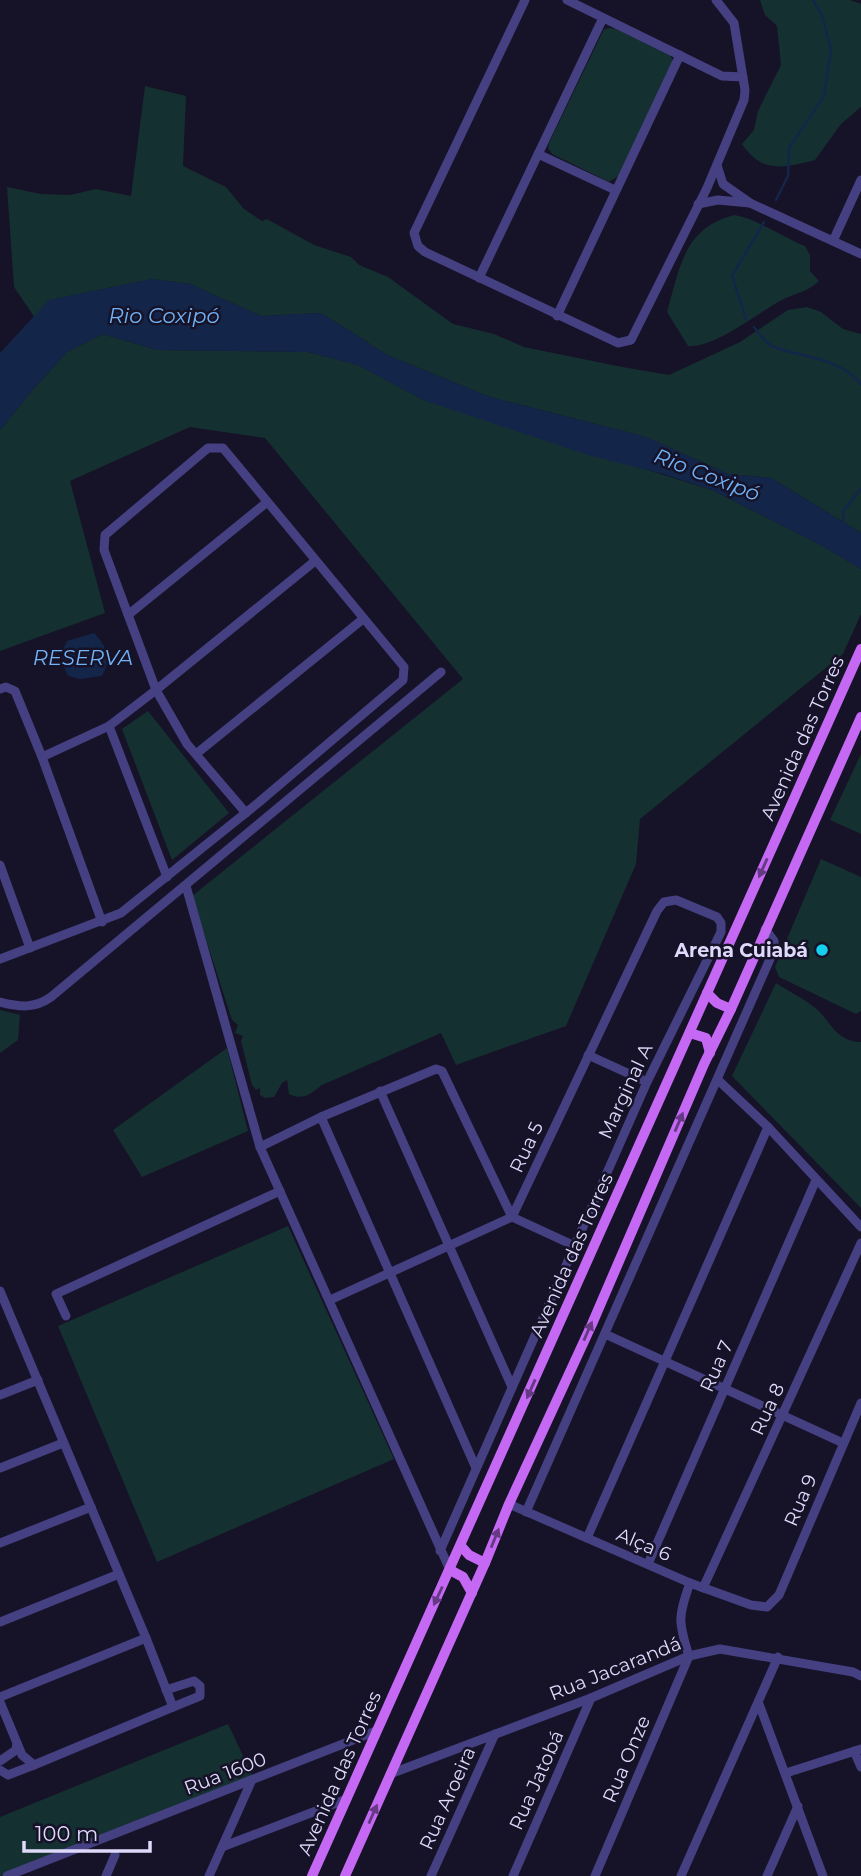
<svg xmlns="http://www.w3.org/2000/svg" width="861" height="1876" viewBox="0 0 861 1876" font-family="Montserrat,sans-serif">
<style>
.green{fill:#153030}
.water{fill:#13264a}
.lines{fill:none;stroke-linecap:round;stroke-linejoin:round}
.stream{stroke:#13264a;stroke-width:2.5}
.minor{stroke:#454082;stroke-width:9}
.major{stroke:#c569f4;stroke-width:10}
.oneway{fill:#653983}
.poi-dot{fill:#14d0ee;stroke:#161227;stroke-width:2.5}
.labels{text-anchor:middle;stroke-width:5;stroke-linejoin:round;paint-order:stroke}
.street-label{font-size:19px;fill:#dfdafc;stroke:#161227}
.poi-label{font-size:19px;font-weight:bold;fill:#dfdafc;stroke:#161227;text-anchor:end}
.water-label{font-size:21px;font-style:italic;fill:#70b2f5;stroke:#161227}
</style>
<rect width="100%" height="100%" fill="#161227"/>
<!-- green -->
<g class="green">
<path d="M 760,0 L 850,0 L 861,4 L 861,107 L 841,124 L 815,160 C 784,168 762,174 742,144 L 754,130 L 758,111 L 781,65 L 777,26 L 765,15 Z"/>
<polygon points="610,28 616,29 670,55 673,61 620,175 609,182 552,154 548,148 549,143 604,29"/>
<polygon points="145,86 186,96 183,166 226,187 244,209 262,221 267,219 314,245 351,257 359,265 388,277 453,324 494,334 524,347 617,366 669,375 740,342 788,310 807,307 821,312 843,329 861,334 861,533 771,478 728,474 646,437 490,397 389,356 321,313 261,316 190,284 152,279 50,300 35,318 14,287 7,187 41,194 70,195 96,189 131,196"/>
<path d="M 735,215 C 757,219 783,237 805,246 L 810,255 L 810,271 L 819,281 C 807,293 794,293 780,301 C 756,314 715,348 688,346 L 667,312 C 680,267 684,227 735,215 Z"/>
<path d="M 103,334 L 157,350 L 308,352 L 359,365 L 423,400 L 712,490 L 821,545 L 861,569 L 861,614 L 843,654 L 640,819 L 636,864 L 566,1026 L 456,1065 L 441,1033 L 322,1085 C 311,1094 303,1101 289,1094 L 287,1080 L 282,1083 L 274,1097 L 265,1098 L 260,1095 L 260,1088 L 256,1090 L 252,1085 L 241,1041 L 243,1036 L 235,1033 L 238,1025 L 232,1020 L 192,896 L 463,679 L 265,438 L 190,427 L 70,481 L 105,613 L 0,651 L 0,430 L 35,387 L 67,352 Z"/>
<polygon points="148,711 229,813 172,860 122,729"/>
<polygon points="861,754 861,834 830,820"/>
<polygon points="821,859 861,877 861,1011 856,1014 779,977 775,967"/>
<path d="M 776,983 C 788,991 803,998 814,1007 C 831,1020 834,1041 861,1042 L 861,1208 L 732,1076 Z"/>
<polygon points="0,1010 20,1015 18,1040 0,1053"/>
<polygon points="227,1048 248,1131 142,1177 113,1130"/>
<polygon points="288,1226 394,1459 157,1562 58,1326"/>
<polygon points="228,1724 254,1779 0,1876 0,1817"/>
</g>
<!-- water -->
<g class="water">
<polygon points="152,279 190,284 261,316 321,313 389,356 490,397 646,437 728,474 771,478 861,533 861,569 821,545 712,490 663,474 588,455 423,400 358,365 308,352 157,350 103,334 67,352 35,387 0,430 0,353 49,300"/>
<path d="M 94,633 C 107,647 112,658 102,676 L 80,679 L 68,676 C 61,663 60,655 67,641 Z"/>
</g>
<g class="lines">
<!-- stream -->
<g class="stream">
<polyline points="776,200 788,176 789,148 824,96 831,49 822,16 813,0"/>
<polyline points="746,319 732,276 764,222"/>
<path d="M 754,327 C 759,334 766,343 774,347 C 803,358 839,357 861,384"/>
<polyline points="843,522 844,510 861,489"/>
</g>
<!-- minor -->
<g class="minor">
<polyline points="525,0 414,233 418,246 425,252 618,343 631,340 707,188 744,100 745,90 734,23 716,0"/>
<polyline points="567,0 722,76 743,77"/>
<polyline points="538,154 615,190"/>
<polyline points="750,203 861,254"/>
<polyline points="698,204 718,200 750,203 723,184 717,165"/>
<polyline points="833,241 861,180"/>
<polyline points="479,278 603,18"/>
<polyline points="557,316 680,55"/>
<polyline points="128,615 266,503"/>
<polyline points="0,689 6,687 15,691 42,757 109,726 156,690 104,550 105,535 208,448 223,448 404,667 403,680 258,803 121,913 0,959"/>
<polyline points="109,726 167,877"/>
<polyline points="196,754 363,619"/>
<polyline points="42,757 102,922"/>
<polyline points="246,813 187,744 156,690 315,561"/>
<polyline points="0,865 30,948"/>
<polyline points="186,886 260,1147 450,1570"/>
<path d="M 0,1002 C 20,1007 34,1009 51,997 L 441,672"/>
<polyline points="588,1055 647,1082"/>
<polyline points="718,1080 768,1127 861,1227"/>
<polyline points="380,1091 512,1387"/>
<polyline points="321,1117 476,1468"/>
<polyline points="260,1147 321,1117 436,1069 442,1071 512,1217 575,1246"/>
<polyline points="0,1291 146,1638 173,1707 34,1765"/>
<polyline points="330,1300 512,1217 657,911 664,902 676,900 717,917 721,923 721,932 647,1082 440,1551"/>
<polyline points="66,1316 56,1294 280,1191"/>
<polyline points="605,1334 843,1443"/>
<polyline points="0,1395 38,1380"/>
<polyline points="0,1468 63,1443"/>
<polyline points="509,1504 690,1583 751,1605 767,1607 779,1595 861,1403"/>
<polyline points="526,1512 774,950 774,941 765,929"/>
<polyline points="587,1538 768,1127"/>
<polyline points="0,1543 91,1507"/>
<polyline points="648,1564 816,1180"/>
<polyline points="703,1588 861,1243"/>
<polyline points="0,1622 119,1574"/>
<polyline points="166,1690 194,1681 200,1686 200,1696 173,1707"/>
<polyline points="0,1697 146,1638"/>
<polyline points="0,1702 22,1755 34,1765 8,1775 0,1770"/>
<polyline points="759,1704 823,1876"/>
<polyline points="854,1751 861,1767"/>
<polyline points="0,1761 16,1750 17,1743"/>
<polyline points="786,1773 861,1749"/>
<polyline points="390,1774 591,1698 689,1656 720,1649 853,1672 861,1676"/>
<polyline points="222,1847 347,1799"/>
<polyline points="7,1876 376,1731"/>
<polyline points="106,1876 115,1855"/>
<polyline points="209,1876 251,1782"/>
<polyline points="431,1876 495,1734"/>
<polyline points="513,1876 591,1698"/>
<path d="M 595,1876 L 689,1656 C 678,1622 678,1616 690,1583"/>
<polyline points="681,1876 778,1657"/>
<polyline points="767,1876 798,1806"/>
</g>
<!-- major -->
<g class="major">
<polyline points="707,993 717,1003 731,1009"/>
<polyline points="690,1033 706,1038 710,1053"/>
<polyline points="461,1546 469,1555 485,1563"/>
<polyline points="450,1570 463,1577 472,1593"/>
<polyline points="312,1876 861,649"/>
<polyline points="345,1876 485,1563 509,1504 592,1324 704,1064 731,1009 861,717"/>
</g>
</g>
<!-- one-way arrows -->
<defs><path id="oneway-solid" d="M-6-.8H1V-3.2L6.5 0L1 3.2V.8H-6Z" transform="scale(1.75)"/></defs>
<g class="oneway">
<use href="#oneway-solid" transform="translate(763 868) rotate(114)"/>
<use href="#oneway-solid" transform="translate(679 1122) rotate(-67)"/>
<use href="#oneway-solid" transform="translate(588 1331) rotate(-66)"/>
<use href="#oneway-solid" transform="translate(531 1389) rotate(114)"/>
<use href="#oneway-solid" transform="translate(495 1538) rotate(-68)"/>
<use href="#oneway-solid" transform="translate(438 1596) rotate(115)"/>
<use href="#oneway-solid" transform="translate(373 1814) rotate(-66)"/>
</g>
<!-- markers -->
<circle class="poi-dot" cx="822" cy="950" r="7"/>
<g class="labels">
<!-- street labels -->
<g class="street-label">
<text transform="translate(802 738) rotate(-66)" y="7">Avenida das Torres</text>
<text transform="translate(625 1091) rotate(-65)" y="7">Marginal A</text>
<text transform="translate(526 1147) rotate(-65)" y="7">Rua 5</text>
<text transform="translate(571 1255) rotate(-66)" y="7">Avenida das Torres</text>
<text transform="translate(716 1366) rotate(-66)" y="7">Rua 7</text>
<text transform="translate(767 1409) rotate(-65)" y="7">Rua 8</text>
<text transform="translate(800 1500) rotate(-67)" y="7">Rua 9</text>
<text transform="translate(644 1544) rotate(23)" y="7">Alça 6</text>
<text transform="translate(615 1668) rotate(-22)" y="7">Rua Jacarandá</text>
<text transform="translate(626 1759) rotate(-67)" y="7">Rua Onze</text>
<text transform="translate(225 1773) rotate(-21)" y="7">Rua 1600</text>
<text transform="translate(339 1773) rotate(-66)" y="7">Avenida das Torres</text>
<text transform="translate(536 1780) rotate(-66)" y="7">Rua Jatobá</text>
<text transform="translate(447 1798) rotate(-66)" y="7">Rua Aroeira</text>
</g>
<!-- poi labels -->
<g class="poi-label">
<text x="808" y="957">Arena Cuiabá</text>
</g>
<!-- water labels -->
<g class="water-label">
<text x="164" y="323">Rio Coxipó</text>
<text transform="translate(707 475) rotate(21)" y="7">Rio Coxipó</text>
<text x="83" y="665">RESERVA</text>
</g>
</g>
<!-- scale -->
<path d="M24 1841v10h126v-10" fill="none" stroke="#dfdafc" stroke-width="3.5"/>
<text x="35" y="1841" font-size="21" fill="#dfdafc" stroke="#161227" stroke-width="5" paint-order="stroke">100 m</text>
</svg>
